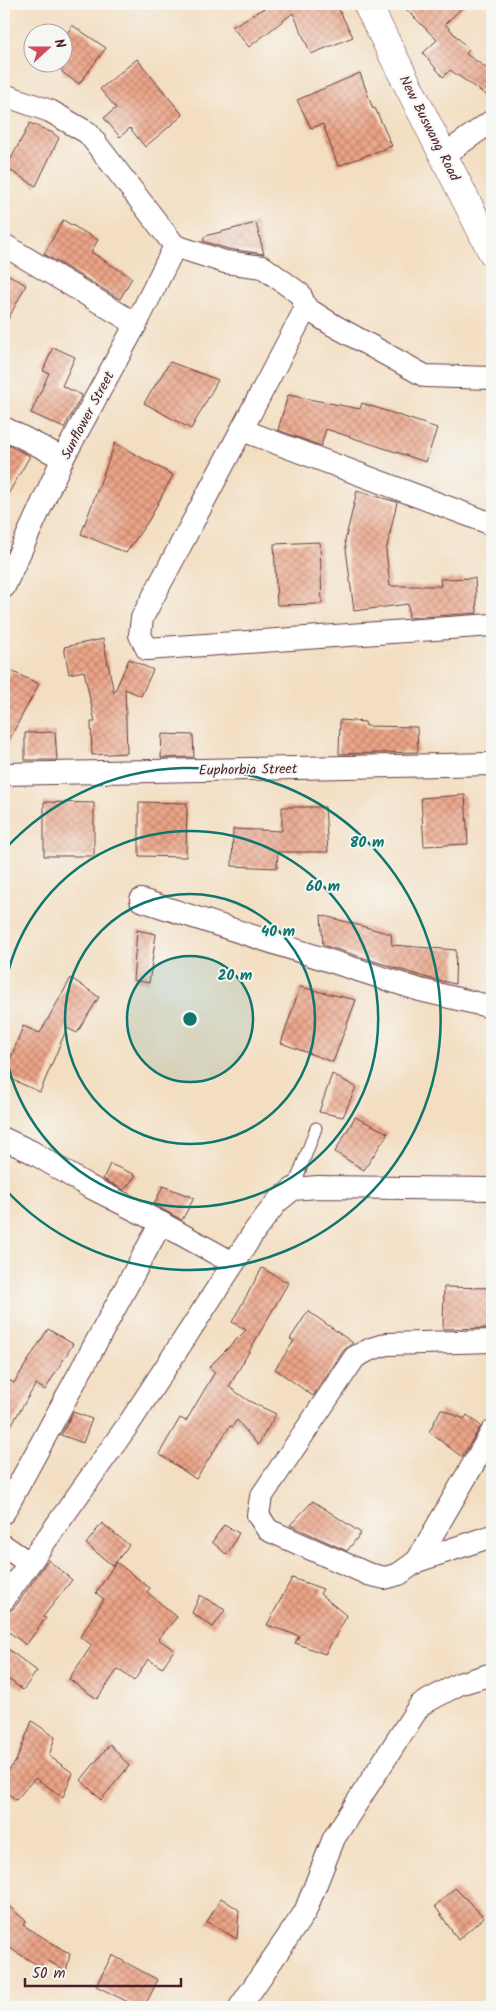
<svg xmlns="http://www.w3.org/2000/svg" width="496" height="2011" viewBox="0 0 496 2011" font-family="Kalam,sans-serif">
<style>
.building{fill:url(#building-cross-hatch)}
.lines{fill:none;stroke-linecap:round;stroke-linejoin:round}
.lane-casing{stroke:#633c42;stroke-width:13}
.street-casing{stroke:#633c42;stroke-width:24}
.secondary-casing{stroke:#633c42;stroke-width:29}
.lane{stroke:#fff;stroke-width:11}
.street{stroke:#fff;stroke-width:22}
.secondary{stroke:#fff;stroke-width:28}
.ring{fill:none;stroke:#0f766e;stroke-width:2.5}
.labels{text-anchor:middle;stroke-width:4;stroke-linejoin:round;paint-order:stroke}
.street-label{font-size:14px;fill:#4a1f2b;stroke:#f6f6f2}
.centre{fill:#0f766e;stroke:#f6f6f2;stroke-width:2.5}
.ring-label{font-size:15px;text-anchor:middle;font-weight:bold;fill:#0f766e;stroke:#f6f6f2;stroke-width:4;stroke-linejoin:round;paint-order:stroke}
</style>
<defs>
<pattern id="building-cross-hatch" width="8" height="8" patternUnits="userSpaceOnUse" patternTransform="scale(1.25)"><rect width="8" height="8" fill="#eba487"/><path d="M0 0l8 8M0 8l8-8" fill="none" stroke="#c0856f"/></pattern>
</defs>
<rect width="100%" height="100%" fill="#f6f6f2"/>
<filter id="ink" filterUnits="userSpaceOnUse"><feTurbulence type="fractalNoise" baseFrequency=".02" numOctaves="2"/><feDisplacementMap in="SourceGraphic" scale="10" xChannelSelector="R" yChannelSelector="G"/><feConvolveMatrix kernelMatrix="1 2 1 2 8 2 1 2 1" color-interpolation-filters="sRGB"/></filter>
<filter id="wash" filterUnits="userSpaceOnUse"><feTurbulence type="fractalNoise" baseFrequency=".0096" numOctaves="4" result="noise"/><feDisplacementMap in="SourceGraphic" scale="20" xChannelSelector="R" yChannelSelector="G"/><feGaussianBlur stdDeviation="1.12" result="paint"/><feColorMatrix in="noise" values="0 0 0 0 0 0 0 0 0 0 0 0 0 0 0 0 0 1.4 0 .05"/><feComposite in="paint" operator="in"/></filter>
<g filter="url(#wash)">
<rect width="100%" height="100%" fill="#f3dec1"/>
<g id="blocks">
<!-- building -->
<g class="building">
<polygon points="271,4 336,4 353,37 311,54 293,13 249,47 232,27"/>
<polygon points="401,4 466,4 445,24 469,50 466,54 492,72 492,99 450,70 443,77 423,53 437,40"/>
<polygon points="72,25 106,48 79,84 62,72 62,43"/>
<polygon points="137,59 183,115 145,147 130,128 120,137 104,118 116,108 100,89"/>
<polygon points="360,73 373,109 375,108 392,146 338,166 323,124 311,128 297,100"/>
<polygon points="30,123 53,133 59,138 36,186 6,168"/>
<polygon points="63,220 98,240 91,252 132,278 120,299 44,254"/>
<polygon points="256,223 264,254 228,249 203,241 205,236"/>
<polygon points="4,272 26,285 4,327"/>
<polygon points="53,347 75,357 62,386 82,395 64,428 31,413 49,373 43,371"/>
<polygon points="170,362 218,380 191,429 144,403"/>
<polygon points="288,395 360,409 362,403 437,428 426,462 326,429 321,446 278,430"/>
<polygon points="4,443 30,456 4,501"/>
<polygon points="115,443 173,475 149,520 126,553 81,534"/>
<polygon points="357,491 397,502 386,551 390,586 441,586 440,579 475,578 477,613 409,618 408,604 354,611 345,541"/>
<polygon points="320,542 322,604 277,605 274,544"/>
<polygon points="103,639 114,693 129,659 153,670 141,696 125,689 127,753 92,755 91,722 95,722 84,671 69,674 64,647"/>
<polygon points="11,671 39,684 4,749 4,686"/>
<polygon points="340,720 365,722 366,726 417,727 418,752 339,754"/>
<polygon points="55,732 57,760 25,760 25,733"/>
<polygon points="162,734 193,735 194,757 161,758"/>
<polygon points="465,795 468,844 424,846 421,798"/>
<polygon points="44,802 94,803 94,856 44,856"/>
<polygon points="139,802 187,803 186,857 139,856"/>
<polygon points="282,807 325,807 328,852 278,852 277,868 232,866 233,829 282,831"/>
<polygon points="321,915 391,934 392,945 456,950 455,984 424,977 323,945"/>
<polygon points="137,930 156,934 149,983 133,980"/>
<polygon points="71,978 99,997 77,1033 67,1028 40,1092 4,1076 23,1026 40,1033"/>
<polygon points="300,987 356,1000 333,1062 281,1043"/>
<polygon points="332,1074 356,1087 343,1117 319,1112"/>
<polygon points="355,1117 388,1133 364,1170 335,1152"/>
<polygon points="110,1164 136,1175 124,1190 103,1179"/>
<polygon points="163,1186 194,1198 182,1220 154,1205"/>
<polygon points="262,1268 288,1283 229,1387 249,1401 276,1414 258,1445 237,1420 232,1427 230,1426 196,1479 159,1454 180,1418 186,1421 215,1372 209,1367 246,1330 232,1322"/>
<polygon points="444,1287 492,1288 492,1328 443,1329"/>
<polygon points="308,1311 353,1343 344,1350 313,1396 275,1369 294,1341 290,1339"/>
<polygon points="48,1329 73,1344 45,1390 36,1384 4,1437 4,1377 14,1383"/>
<polygon points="441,1409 464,1419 467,1415 481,1426 462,1457 429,1432"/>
<polygon points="73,1412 92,1419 83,1443 61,1435"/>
<polygon points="313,1501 361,1533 347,1551 290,1525"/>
<polygon points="102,1523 129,1545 113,1566 86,1544"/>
<polygon points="224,1525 239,1533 227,1555 212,1542"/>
<polygon points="48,1560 72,1580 43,1617 46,1618 26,1645 4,1628 4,1612 10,1611 15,1607"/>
<polygon points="116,1562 150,1588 147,1592 177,1617 158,1639 174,1650 162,1668 148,1659 134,1681 118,1669 97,1699 69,1679 92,1645 80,1637 104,1599 96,1593"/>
<polygon points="292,1578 323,1589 320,1594 347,1616 325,1654 295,1643 299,1636 267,1625"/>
<polygon points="200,1595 225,1610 213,1627 192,1613"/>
<polygon points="4,1646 37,1671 23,1690 4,1676"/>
<polygon points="32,1721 55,1737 49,1756 73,1773 63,1797 35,1778 16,1800 4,1790 4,1776 16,1761"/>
<polygon points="110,1744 129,1766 101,1800 81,1780"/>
<polygon points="455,1888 484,1917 458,1940 435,1906"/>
<polygon points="221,1898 239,1910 237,1939 207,1922"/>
<polygon points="4,1902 26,1921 23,1925 70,1954 66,1972 49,1961 44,1969 16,1952 4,1943"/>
<polygon points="112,1955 158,1980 144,2007 138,2007 96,1986"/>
</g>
</g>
</g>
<g filter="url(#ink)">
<use href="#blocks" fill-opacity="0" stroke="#633c42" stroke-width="1"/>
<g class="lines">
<defs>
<polyline id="lane" points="293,1189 316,1128"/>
<g id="street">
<polyline points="4,95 50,111 88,133 175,246 225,262 263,267 300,294 306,308 333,325 425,376 492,378"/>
<polyline points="444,155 492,121"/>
<polyline points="4,245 136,324"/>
<polyline points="306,308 142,618 140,635 147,649 492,625"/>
<polyline points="4,428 63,458"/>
<polyline points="242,430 492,524"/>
<polyline points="4,587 63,458 136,324 175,246"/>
<polyline points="4,774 492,764"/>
<polyline points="141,900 420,990 492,1007"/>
<polyline points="4,1139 32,1152 88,1186 161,1223 233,1263"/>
<polyline points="492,1341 387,1344 371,1349 355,1357 261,1497 258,1515 268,1530 368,1574 385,1578 399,1574 417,1561 492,1536"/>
<polyline points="4,1512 161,1223"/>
<polyline points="4,1546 29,1563"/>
<polyline points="417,1561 492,1432"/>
<polyline points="4,1599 130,1422 256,1229 277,1202 293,1189 318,1187 492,1189"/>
<polyline points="240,2007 305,1912 334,1838 420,1705 459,1684 492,1674"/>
</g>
<polyline id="secondary" points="367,4 492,252"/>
</defs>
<!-- lane casing -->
<use href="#lane" class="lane-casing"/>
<!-- street casing -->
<use href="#street" class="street-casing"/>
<!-- secondary casing -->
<use href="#secondary" class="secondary-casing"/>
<!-- lane -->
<use href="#lane" class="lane"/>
<!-- street -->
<use href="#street" class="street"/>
<!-- secondary -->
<use href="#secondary" class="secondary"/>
</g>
</g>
<!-- distance rings -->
<circle cx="190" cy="1019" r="63" fill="#0f766e" fill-opacity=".12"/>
<g class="ring">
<circle cx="190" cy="1019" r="63"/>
<circle cx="190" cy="1019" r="125"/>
<path d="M4 993A188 188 0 1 1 4 1045"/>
<path d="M5 849A251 251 0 1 1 5 1189"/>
</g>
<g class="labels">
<!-- street labels -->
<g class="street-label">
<text transform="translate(430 128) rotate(63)" y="5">New Buswang Road</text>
<text transform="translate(87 415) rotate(-62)" y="5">Sunflower Street</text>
<text transform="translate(248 769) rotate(-1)" y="5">Euphorbia Street</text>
</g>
</g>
<circle cx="190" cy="1019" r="8" class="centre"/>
<g class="ring-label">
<text x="367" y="847">80 m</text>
<text x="323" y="891">60 m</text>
<text x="278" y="936">40 m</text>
<text x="235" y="980">20 m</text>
</g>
<!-- margin -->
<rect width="496" height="2011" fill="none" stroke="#f6f6f2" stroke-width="20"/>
<!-- north arrow -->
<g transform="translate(48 48) rotate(69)"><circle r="24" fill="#f6f6f2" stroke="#b1a0a2"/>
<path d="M0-4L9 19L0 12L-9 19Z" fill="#d1495b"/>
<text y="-8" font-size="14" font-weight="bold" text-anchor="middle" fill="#4a1f2b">N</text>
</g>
<!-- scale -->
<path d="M25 1978v8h156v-8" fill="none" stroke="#4a1f2b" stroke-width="2.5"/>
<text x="32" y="1978" font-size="15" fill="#4a1f2b" stroke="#f6f6f2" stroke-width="4" paint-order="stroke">50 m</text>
</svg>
